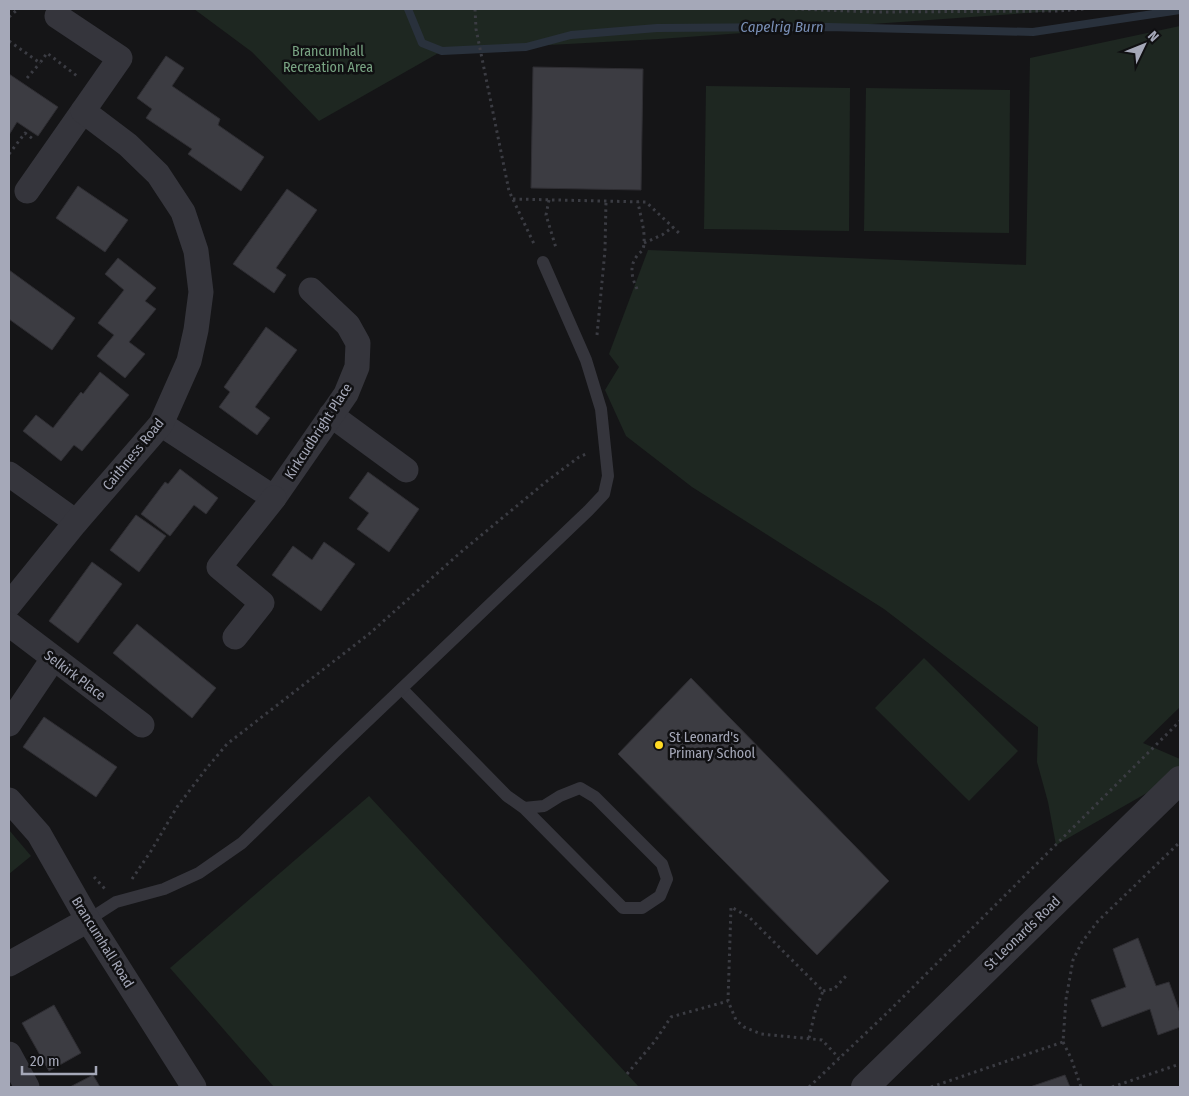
<svg xmlns="http://www.w3.org/2000/svg" width="1189" height="1096" viewBox="0 0 1189 1096" font-family="'Fira Sans Condensed',sans-serif">
<style>
.green{fill:#1e2721}
.lines{fill:none;stroke-linecap:round;stroke-linejoin:round}
.stream{stroke:#29313c;stroke-width:8}
.building{fill:#3c3c42;stroke:#2f2e33}
.path{stroke:#3b3c43;stroke-width:3;stroke-dasharray:2.5 4;stroke-linecap:butt}
.service{stroke:#35353c;stroke-width:12}
.minor{stroke:#35353c;stroke-width:25}
.tertiary{stroke:#35353c;stroke-width:28}
.poi-dot{fill:#ffda24;stroke:#101012;stroke-width:2}
.labels{text-anchor:middle;stroke-width:5;stroke-linejoin:round;paint-order:stroke}
.park-label{font-size:14px;fill:#7aa584;stroke:#101012}
.street-label{font-size:14px;fill:#a5a8b8;stroke:#101012}
.poi-label{font-size:14px;fill:#a5a8b8;stroke:#101012;text-anchor:start}
.water-label{font-size:15px;font-style:italic;fill:#798fb6;stroke:#101012}
</style>
<rect width="100%" height="100%" fill="#151517"/>
<!-- green -->
<g class="green">
<polygon points="194,9 1084,9 659,39 442,51 319,121 252,52"/>
<polygon points="1180,26 1180,707 1143,743 1180,759 1180,774 1056,845 1048,802 1037,762 1038,727 884,609 692,487 626,436 605,390 619,367 609,354 648,250 1026,265 1030,58"/>
<polygon points="706,86 850,88 849,231 704,229"/>
<polygon points="866,88 1010,90 1009,233 864,231"/>
<polygon points="924,658 1018,751 969,801 875,708"/>
<polygon points="369,796 627,1074 639,1087 274,1087 170,968"/>
<polygon points="9,830 31,856 9,874"/>
</g>
<g class="lines">
<!-- stream -->
<polyline class="stream" points="408,9 422,43 442,51 526,47 571,35 657,28 828,27 1033,32 1180,10"/>
</g>
<!-- building -->
<g class="building">
<polygon points="166,56 184,68 172,86 220,119 218,125 264,157 241,191 188,154 192,149 146,118 152,109 137,98"/>
<polygon points="533,67 643,69 641,190 531,188"/>
<polygon points="9,74 58,107 38,136 17,122 9,135"/>
<polygon points="78,186 128,220 105,252 56,218"/>
<polygon points="287,189 317,210 276,268 286,275 274,293 233,264"/>
<polygon points="118,258 156,288 145,301 156,309 129,342 145,354 125,378 97,356 114,335 98,323 124,290 105,274"/>
<polygon points="9,270 75,318 52,350 9,319"/>
<polygon points="266,327 297,350 255,407 270,418 257,435 219,407 230,392 224,387"/>
<polygon points="100,372 129,395 82,451 74,445 61,461 23,431 36,415 53,428 81,392 83,394"/>
<polygon points="180,469 218,498 206,514 194,505 170,536 141,514 165,482 168,484"/>
<polygon points="368,472 419,509 389,552 357,529 369,513 349,498"/>
<polygon points="136,515 166,536 139,572 110,550"/>
<polygon points="324,542 355,564 321,611 272,575 293,546 312,560"/>
<polygon points="92,562 122,584 78,643 49,621"/>
<polygon points="137,624 216,688 192,718 113,653"/>
<polygon points="691,678 889,881 817,955 618,754"/>
<polygon points="44,717 117,767 96,797 23,747"/>
<polygon points="1138,938 1156,986 1169,982 1180,1013 1180,1027 1158,1035 1150,1009 1102,1027 1091,1000 1126,987 1113,949"/>
<polygon points="54,1005 81,1053 49,1071 22,1023"/>
<polygon points="93,1075 100,1087 70,1087"/>
<polygon points="1065,1075 1070,1087 1030,1087"/>
</g>
<g class="lines">
<!-- path -->
<g class="path">
<polyline points="475,9 476,29 509,191 535,246"/>
<polyline points="795,9 876,12 1057,11 1084,9"/>
<polyline points="9,17 18,9"/>
<polyline points="9,41 40,63 47,53 77,76"/>
<polyline points="27,78 40,63"/>
<polyline points="9,154 25,133 33,139"/>
<polyline points="513,199 646,202 679,233"/>
<polyline points="549,200 546,215 556,248"/>
<polyline points="644,243 662,235 673,227"/>
<path d="M 637,289 C 633,280 629,269 635,259 C 639,251 644,253 644,242 C 645,229 640,215 638,202"/>
<polyline points="597,335 605,250 606,201"/>
<polyline points="94,877 105,889"/>
<polyline points="132,879 151,851 177,807 206,769 227,744 369,634 461,552 547,481 579,457 588,453"/>
<polyline points="823,991 834,989 846,976"/>
<polyline points="809,1038 815,1012 823,991 749,917 731,907 728,1001 736,1020 744,1027 761,1034 822,1040 839,1058"/>
<polyline points="1063,1042 1071,1058 1081,1087"/>
<polyline points="627,1074 655,1041 671,1017 728,1001"/>
<polyline points="809,1087 887,1013 1180,721"/>
<polyline points="931,1087 1063,1042 1066,999 1073,960 1082,942 1098,921 1180,842"/>
<polyline points="1112,1087 1180,1064"/>
</g>
<!-- service -->
<g class="service">
<polyline points="402,689 507,796 524,808 623,908 642,908 660,896 667,879 662,864 595,797 580,788 560,796 544,806 524,808"/>
<polyline points="88,920 116,902 164,889 199,873 242,843 335,752 588,511 604,494 608,476 601,409 586,360 543,262"/>
</g>
<!-- minor -->
<g class="minor">
<polyline points="27,191 83,111"/>
<polyline points="331,415 406,470"/>
<polyline points="161,424 274,498 346,394 357,367 358,343 348,325 311,290"/>
<polyline points="9,474 76,522"/>
<polyline points="9,605 76,522 161,424 189,361 196,330 201,292 196,251 183,212 158,174 128,145 83,111 120,58 57,16"/>
<polyline points="9,624 142,725"/>
<polyline points="235,637 262,603 219,567 274,498"/>
<polyline points="9,724 53,659"/>
<polyline points="9,800 39,834 88,920 194,1087"/>
<polyline points="9,964 88,920"/>
<polyline points="9,1054 27,1087"/>
</g>
<!-- tertiary -->
<polyline class="tertiary" points="865,1087 1180,780"/>
</g>
<!-- markers -->
<circle class="poi-dot" cx="659" cy="745" r="5"/>
<g class="labels">
<!-- park labels -->
<g class="park-label">
<text x="328" y="56">Brancumhall<tspan x="328" dy="16">Recreation Area</tspan></text>
</g>
<!-- street labels -->
<g class="street-label">
<text transform="translate(318 431) rotate(-57)" y="5">Kirkcudbright Place</text>
<text transform="translate(133 454) rotate(-51)" y="5">Caithness Road</text>
<text transform="translate(75 675) rotate(37)" y="5">Selkirk Place</text>
<text transform="translate(1022 933) rotate(-44)" y="5">St Leonards Road</text>
<text transform="translate(103 942) rotate(58)" y="5">Brancumhall Road</text>
</g>
<!-- poi labels -->
<g class="poi-label">
<text x="669" y="742">St Leonard's<tspan x="669" dy="16">Primary School</tspan></text>
</g>
<!-- water labels -->
<g class="water-label">
<text x="782" y="32">Capelrig Burn</text>
</g>
</g>
<!-- border -->
<rect width="1189" height="1096" fill="none" stroke="#a5a8b8" stroke-width="20"/>
<!-- north arrow -->
<g transform="translate(1144 45) rotate(47)" stroke="#101012" stroke-width="4" paint-order="stroke">
<path d="M0-4L9 19L0 12L-9 19Z" fill="#a5a8b8"/>
<text y="-8" font-size="14" font-weight="bold" text-anchor="middle" fill="#a5a8b8">N</text>
</g>
<!-- scale -->
<path d="M22 1066v8h74v-8" fill="none" stroke="#a5a8b8" stroke-width="2.5"/>
<text x="30" y="1066" font-size="15" fill="#a5a8b8" stroke="#101012" stroke-width="4" paint-order="stroke">20 m</text>
</svg>
